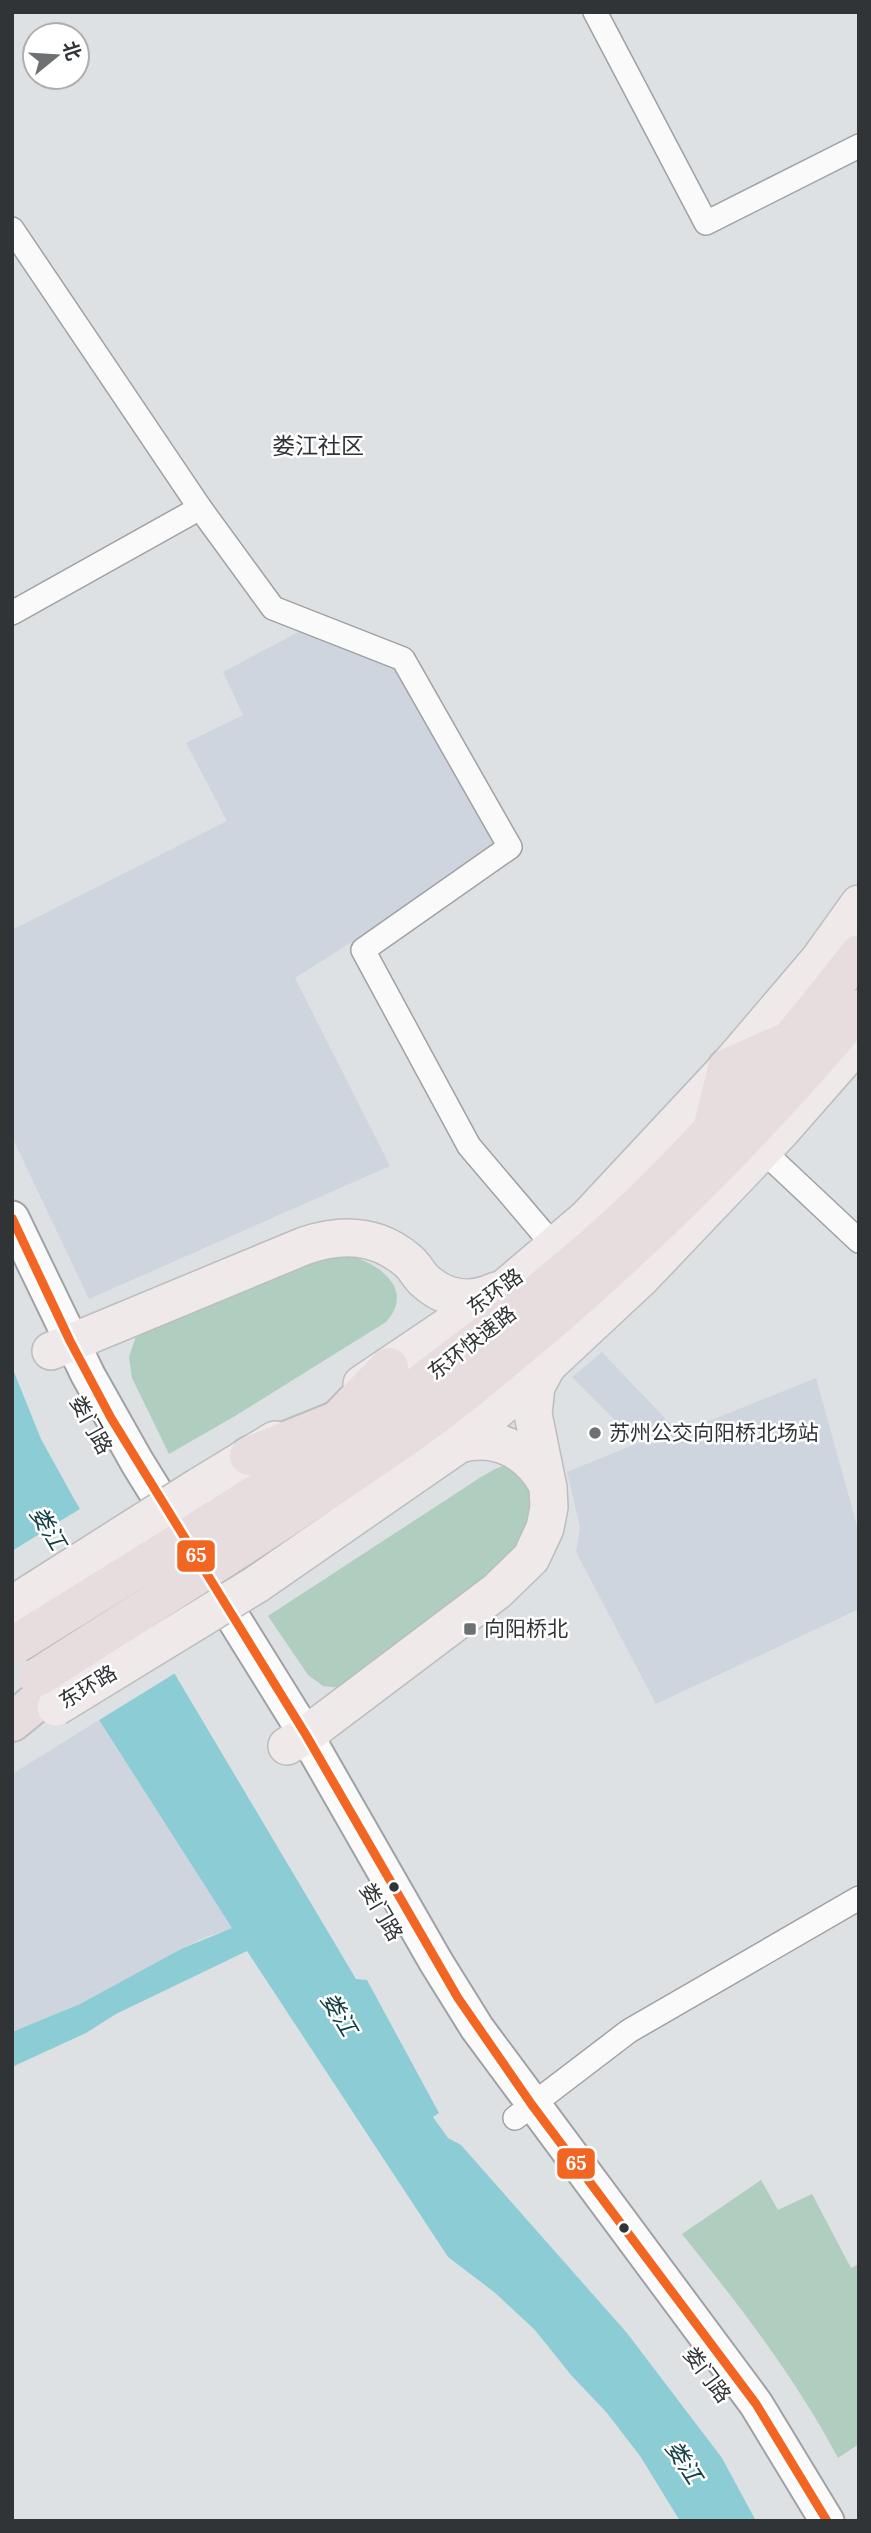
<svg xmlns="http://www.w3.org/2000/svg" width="871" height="2533" viewBox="0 0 871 2533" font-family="Lora,'Noto Sans SC',serif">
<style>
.built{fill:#ced5de}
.green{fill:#afcebf}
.water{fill:#8ccdd5}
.pier{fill:#dee1e4}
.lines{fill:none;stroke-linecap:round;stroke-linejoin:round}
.street-casing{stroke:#9fa1a3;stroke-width:26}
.secondary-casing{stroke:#9fa1a3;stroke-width:37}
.primary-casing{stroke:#bbbdbe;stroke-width:40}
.highway-casing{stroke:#bbbdbe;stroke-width:42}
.street{stroke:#fafafb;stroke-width:23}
.secondary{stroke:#fafafb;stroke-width:33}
.primary{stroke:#efe9ea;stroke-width:37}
.highway{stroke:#e7ddde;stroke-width:38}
.primary-bridge-casing{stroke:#bbbdbe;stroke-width:40;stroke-linecap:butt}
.highway-bridge-casing{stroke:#bbbdbe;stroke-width:42;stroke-linecap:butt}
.primary-bridge{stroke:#efe9ea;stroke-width:37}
.highway-bridge{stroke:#e7ddde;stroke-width:38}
.bus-1-casing{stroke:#fff;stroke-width:14}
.bus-1{stroke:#f26522;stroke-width:9}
.poi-dot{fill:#6e7173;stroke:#fff;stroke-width:2.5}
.bus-dot{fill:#313436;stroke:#fff;stroke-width:2.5}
.labels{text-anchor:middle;stroke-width:5;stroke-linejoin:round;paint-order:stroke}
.street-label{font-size:21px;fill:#313436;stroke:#fff}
.poi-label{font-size:21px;fill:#313436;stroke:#fff;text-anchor:start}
.neighbourhood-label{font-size:23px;fill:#313436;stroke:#fff}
.water-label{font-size:23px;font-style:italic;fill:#144044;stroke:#fff}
.line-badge{stroke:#fff;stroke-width:2.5}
.badge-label{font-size:19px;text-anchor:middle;font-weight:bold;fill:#fff}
</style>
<rect width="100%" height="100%" fill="#dee1e4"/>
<!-- built -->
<g class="built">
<polygon points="300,631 400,667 500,847 295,978 390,1166 89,1299 12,1137 12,930 227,821 186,743 243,715 223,672"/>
<polygon points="602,1352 679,1433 816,1378 859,1533 859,1609 656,1704 576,1552 580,1527 567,1472 638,1443 572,1377"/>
<polygon points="99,1720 233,1929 208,1936 181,1949 80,2004 12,2032 12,1774"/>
</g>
<!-- green -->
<g class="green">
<path d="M 348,1255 C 378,1263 416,1289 386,1322 L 235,1416 L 169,1454 L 132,1378 L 129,1357 L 137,1333 L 301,1262 Z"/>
<polygon points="514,1462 533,1491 531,1544 341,1688 323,1686 308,1675 268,1616 481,1477 495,1469"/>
<path d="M 761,2180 L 778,2210 L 812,2194 L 851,2268 L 859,2264 L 859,2444 L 838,2458 C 795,2377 739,2305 682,2234 Z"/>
</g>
<!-- water -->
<polygon class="water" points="12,1367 41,1439 73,1497 173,1671 356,1979 367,1980 439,2113 433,2117 448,2138 461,2145 627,2333 722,2458 756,2521 680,2521 640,2456 607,2413 571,2375 535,2330 494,2292 448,2257 247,1951 116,2014 86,2033 12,2067 12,2032 80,2004 181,1949 232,1928 99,1720 12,1577"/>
<!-- pier -->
<polygon class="pier" points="83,1507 177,1672 96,1722 12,1584 12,1551"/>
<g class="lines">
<defs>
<g id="street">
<polyline points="595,12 706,223 859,146"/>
<polyline points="12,229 200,508 273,608 403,659 510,847 363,950 469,1146 554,1246"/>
<polyline points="12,613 200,508"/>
<polyline points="762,1150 859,1241"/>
<polyline points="515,2118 629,2031 859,1898"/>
</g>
<g id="secondary">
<polyline points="12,1218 88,1375 137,1462 179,1530"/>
<polyline points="211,1582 306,1735 436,1962 477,2028 756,2404 827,2521"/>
</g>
<g id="primary">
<path d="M 51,1351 L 304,1246 C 342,1233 376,1234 407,1260 C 415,1266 418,1275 425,1281 C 446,1300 470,1303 496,1291"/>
<polyline points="362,1384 506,1287 587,1218 727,1068 819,960 859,904"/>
<path d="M 459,1444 C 496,1434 527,1450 546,1482"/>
<polyline points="198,1487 275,1440"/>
<polyline points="257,1584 459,1444 550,1363 641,1278 780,1132 859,1042"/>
<polyline points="287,1746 306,1735 497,1591 531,1558 545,1528 549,1507 548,1488 533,1414 536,1386 547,1366"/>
</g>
<g id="highway">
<polyline points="713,1126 727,1068 781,1044"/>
<polyline points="335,1423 389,1367"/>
<polyline points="249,1456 333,1422"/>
<path d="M 217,1519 C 283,1476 352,1435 415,1388 C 492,1330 570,1271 640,1204 C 720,1127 791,1042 859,954"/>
<path d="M 235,1551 C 300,1508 366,1466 429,1420 C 469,1390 507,1358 545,1326 C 658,1229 763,1124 859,1009"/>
<polyline points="12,1722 79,1667"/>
</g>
</defs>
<!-- street casing -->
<use href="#street" class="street-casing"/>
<!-- secondary casing -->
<use href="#secondary" class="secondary-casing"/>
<!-- primary casing -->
<use href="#primary" class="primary-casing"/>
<!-- highway casing -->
<use href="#highway" class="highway-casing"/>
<!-- street -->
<use href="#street" class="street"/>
<!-- secondary -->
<use href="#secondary" class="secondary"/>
<!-- primary -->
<use href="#primary" class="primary"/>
<!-- highway -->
<use href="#highway" class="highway"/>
<defs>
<g id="primary-bridge">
<polyline points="12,1605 198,1487"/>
<polyline points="56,1707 257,1584"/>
</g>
<g id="highway-bridge">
<polyline points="16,1644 217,1519"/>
<polyline points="38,1677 235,1551"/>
</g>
</defs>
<!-- primary-bridge casing -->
<use href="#primary-bridge" class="primary-bridge-casing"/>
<!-- highway-bridge casing -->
<use href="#highway-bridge" class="highway-bridge-casing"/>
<!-- primary-bridge -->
<use href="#primary-bridge" class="primary-bridge"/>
<!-- highway-bridge -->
<use href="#highway-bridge" class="highway-bridge"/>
<defs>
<polyline id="bus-1" points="12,1218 70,1341 111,1418 306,1735 458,1998 532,2105 756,2404 827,2521"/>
</defs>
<!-- bus-1 casing -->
<use href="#bus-1" class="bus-1-casing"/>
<!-- bus-1 -->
<use href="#bus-1" class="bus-1"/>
</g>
<!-- markers -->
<g class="poi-dot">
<circle cx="595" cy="1433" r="7"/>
<rect x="463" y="1622" width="14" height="14" rx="3.5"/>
</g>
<g class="bus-dot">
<circle cx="394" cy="1887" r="6"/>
<circle cx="624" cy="2228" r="6"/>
</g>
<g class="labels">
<!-- street labels -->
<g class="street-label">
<text transform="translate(495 1292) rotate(-36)" y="7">东环路</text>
<text transform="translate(472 1343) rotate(-38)" y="7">东环快速路</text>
<text transform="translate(91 1425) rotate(61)" y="7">娄门路</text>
<text transform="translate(88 1687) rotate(-31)" y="7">东环路</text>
<text transform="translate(381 1912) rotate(60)" y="7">娄门路</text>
<text transform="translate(707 2375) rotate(53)" y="7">娄门路</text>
</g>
<!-- poi labels -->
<g class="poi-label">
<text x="609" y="1440">苏州公交向阳桥北场站</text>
<text x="484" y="1636">向阳桥北</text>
</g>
<!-- neighbourhood labels -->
<g class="neighbourhood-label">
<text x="318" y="454">娄江社区</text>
</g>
<!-- water labels -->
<g class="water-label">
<text transform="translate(48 1528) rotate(59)" y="8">娄江</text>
<text transform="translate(339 2014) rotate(59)" y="8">娄江</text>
<text transform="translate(684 2462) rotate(57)" y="8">娄江</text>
</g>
</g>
<g class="line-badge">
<rect x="176" y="1539" width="40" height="34" rx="7" fill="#f26522"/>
<rect x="556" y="2147" width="40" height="33" rx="7" fill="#f26522"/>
</g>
<g class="badge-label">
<text x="196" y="1562">65</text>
<text x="576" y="2170">65</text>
</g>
<!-- border -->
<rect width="871" height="2533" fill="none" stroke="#313436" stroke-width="28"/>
<!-- north arrow -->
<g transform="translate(56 56) rotate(72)"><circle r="33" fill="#ffffff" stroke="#adaeaf" stroke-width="2"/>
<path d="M0-5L12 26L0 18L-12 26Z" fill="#6e7173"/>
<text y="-10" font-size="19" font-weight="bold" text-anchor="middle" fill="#313436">北</text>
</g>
</svg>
